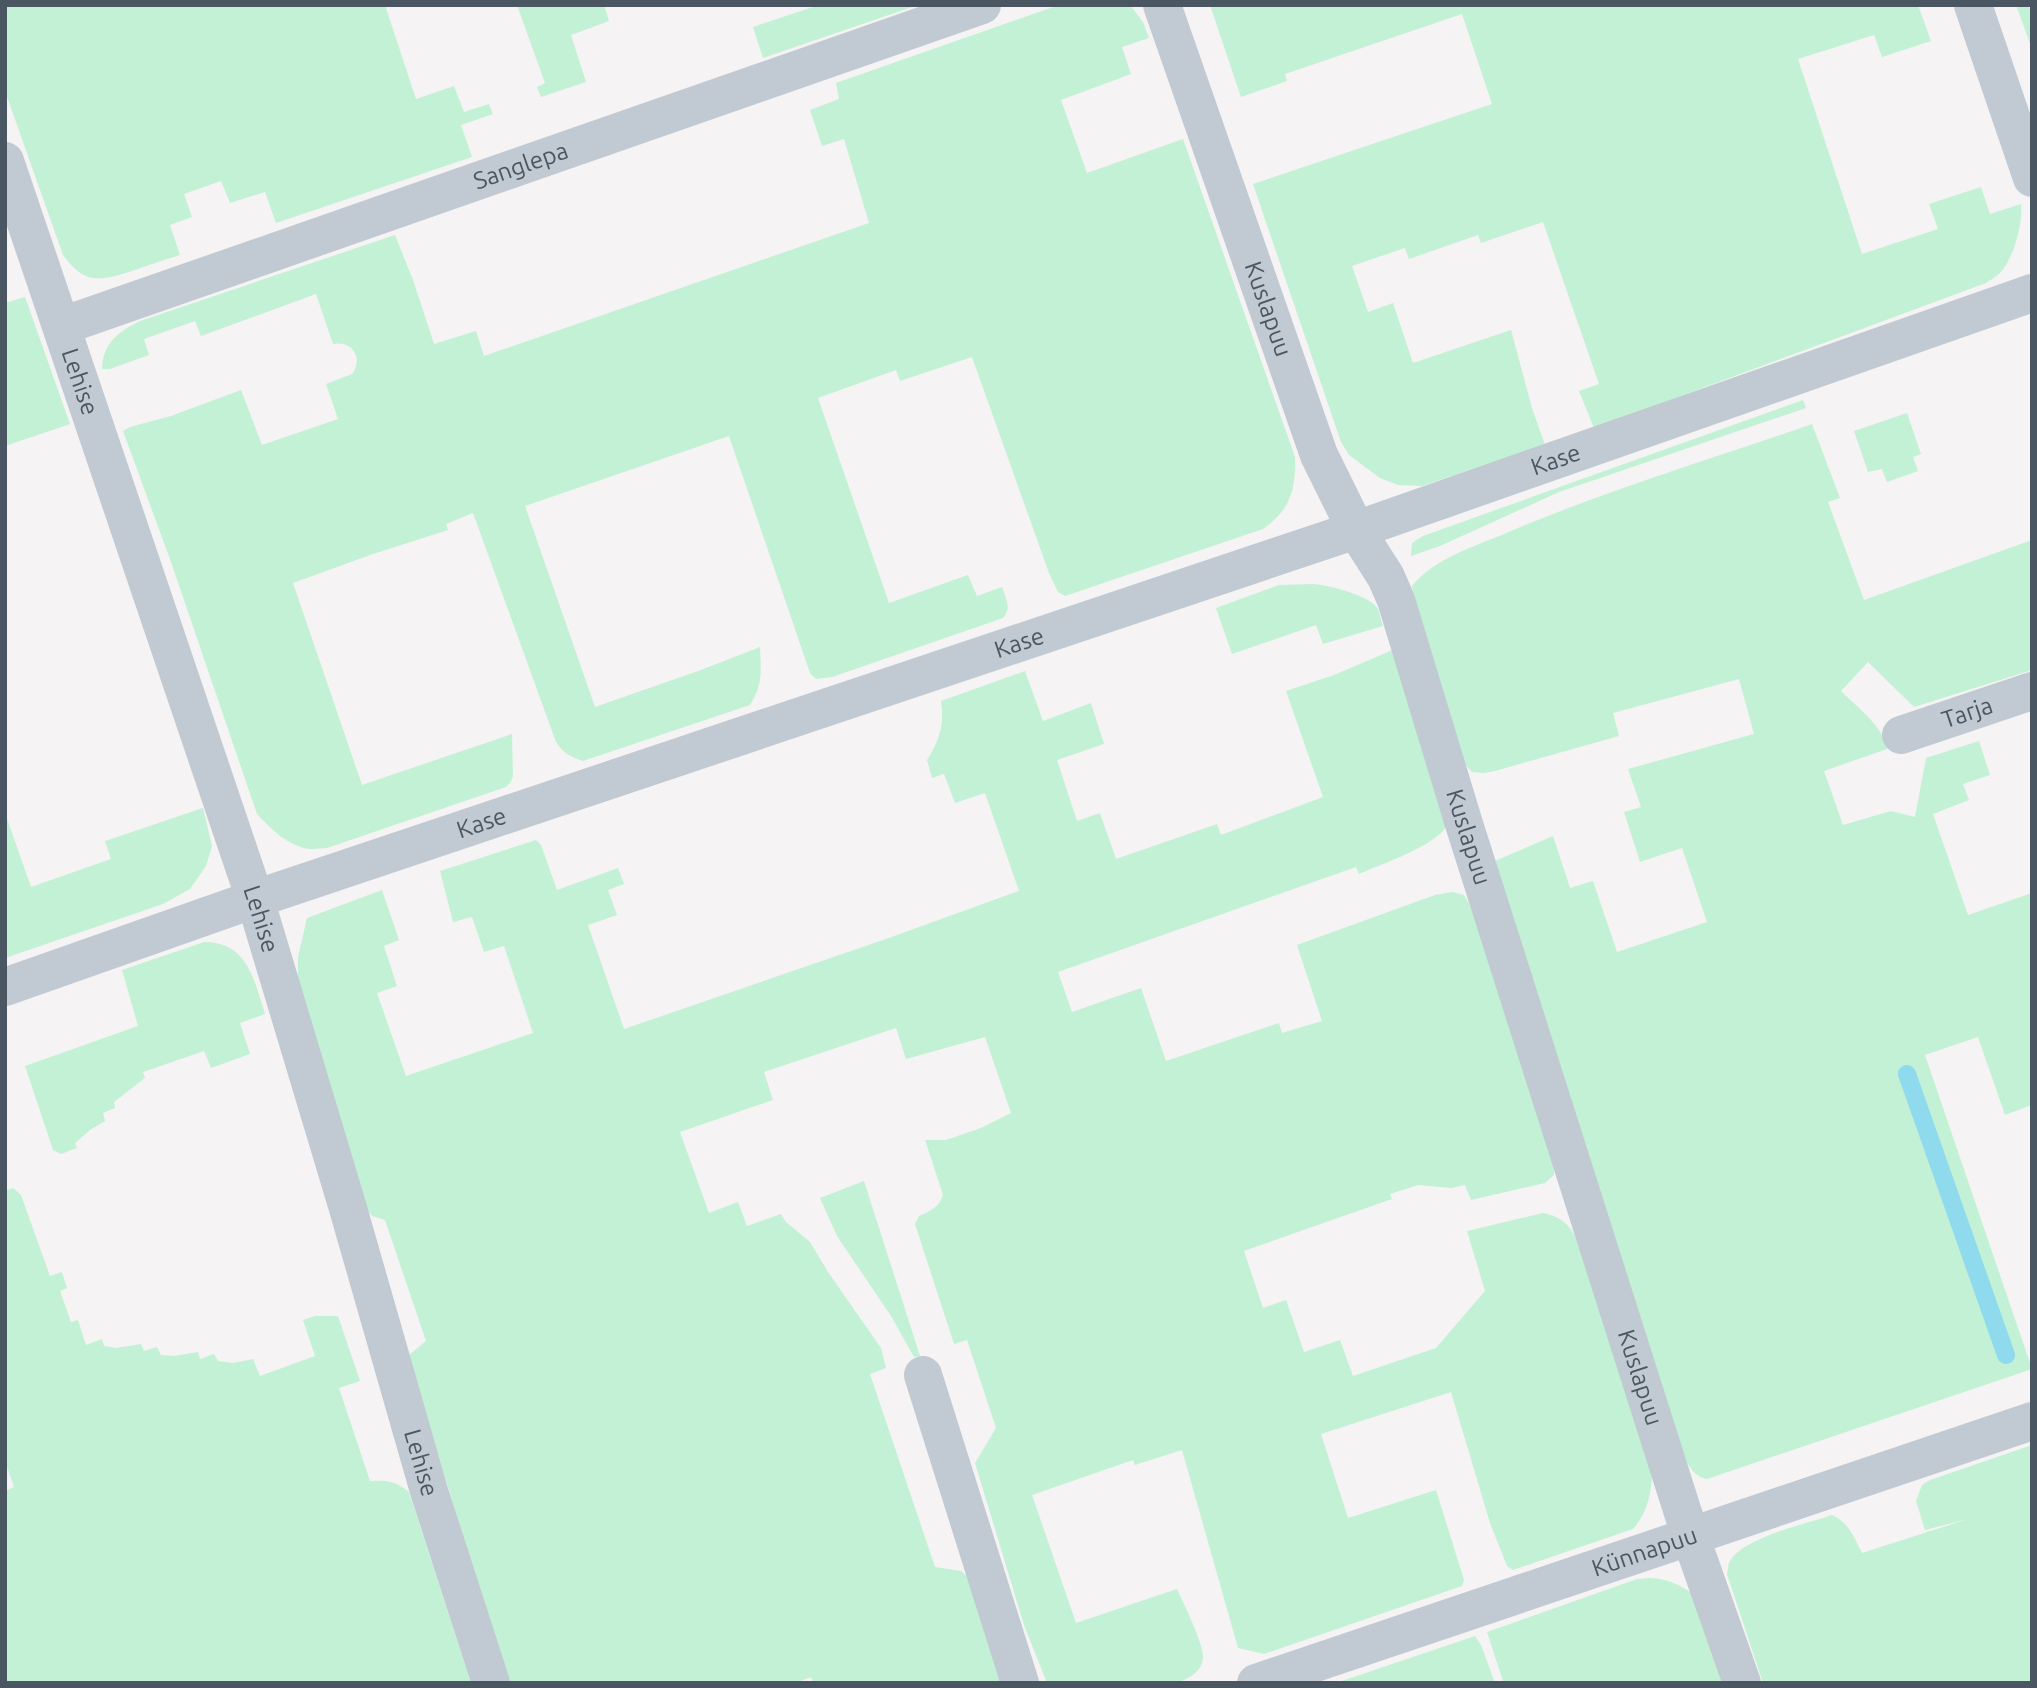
<svg xmlns="http://www.w3.org/2000/svg" width="2037" height="1688" viewBox="0 0 2037 1688" font-family="Ubuntu,sans-serif">
<style>
.green{fill:#c3f1d5}
.lines{fill:none;stroke-linecap:round;stroke-linejoin:round}
.stream{stroke:#90daee;stroke-width:18}
.minor{stroke:#c1cad2;stroke-width:38}
.labels{text-anchor:middle;stroke-width:7;stroke-linejoin:round;paint-order:stroke}
.street-label{font-size:24px;fill:#4a5661;stroke:#fff}
</style>
<rect width="100%" height="100%" fill="#f5f3f3"/>
<!-- green -->
<g class="green">
<path d="M 5,5 L 385,5 L 416,99 L 454,86 L 464,112 L 489,104 L 493,114 L 461,125 L 472,157 L 276,223 L 265,192 L 230,203 L 221,181 L 184,194 L 192,217 L 170,225 L 180,255 C 164,260 148,265 132,271 C 99,281 85,285 63,255 L 5,91 Z"/>
<polygon points="517,5 604,5 609,21 571,35 586,82 541,97 537,87 545,83"/>
<polygon points="819,5 918,5 763,58 753,27"/>
<path d="M 1059,5 L 1130,5 L 1143,22 L 1149,38 L 1122,47 L 1131,74 L 1061,100 L 1087,173 L 1183,139 L 1295,457 C 1296,490 1290,510 1263,529 L 1065,596 L 1058,592 L 1049,573 L 972,357 L 900,381 L 896,370 L 818,398 L 889,603 L 968,575 L 977,596 L 1002,587 C 1006,599 1012,608 1003,618 L 832,677 L 816,679 L 810,673 L 729,436 L 525,506 L 595,707 L 701,670 L 760,647 C 761,670 763,685 750,705 L 583,761 C 571,757 563,753 556,742 L 473,513 L 446,524 L 448,530 L 373,554 L 293,583 L 362,785 L 512,734 L 513,776 L 510,783 L 506,787 L 327,848 C 320,848 311,850 304,848 C 285,843 270,828 257,814 L 171,562 L 123,431 L 130,427 L 171,416 L 241,390 L 262,445 L 338,419 L 326,384 L 352,374 C 364,358 352,340 333,344 L 316,294 L 201,336 L 195,321 L 144,339 L 149,355 L 110,369 L 102,369 C 103,343 118,332 140,321 L 395,235 L 413,280 L 434,344 L 476,331 L 484,356 L 869,223 L 844,139 L 822,146 L 810,110 L 839,99 L 836,83 Z"/>
<path d="M 1210,5 L 1918,5 L 1931,41 L 1882,57 L 1874,35 L 1798,59 L 1862,254 L 1938,229 L 1929,204 L 1981,187 L 1990,214 L 2021,204 C 2023,223 2014,258 2000,273 C 1996,277 1990,280 1986,283 L 1594,428 L 1579,391 L 1599,384 L 1543,222 L 1481,243 L 1478,235 L 1409,259 L 1405,248 L 1352,266 L 1368,312 L 1393,303 L 1413,363 L 1511,330 L 1532,408 L 1545,445 L 1422,486 L 1398,485 L 1380,478 L 1349,455 L 1341,442 L 1253,184 L 1492,104 L 1462,14 L 1285,74 L 1287,81 L 1241,97 Z"/>
<polygon points="2016,5 2028,5 2032,15 2032,49"/>
<polygon points="25,297 70,424 5,446 5,303"/>
<polygon points="1803,400 1806,408 1559,492 1440,546 1411,556 1412,543 1423,536"/>
<polygon points="1907,413 1921,454 1913,457 1918,471 1887,482 1882,469 1868,472 1854,431"/>
<path d="M 1812,424 L 1840,498 L 1828,502 L 1864,600 L 2032,540 L 2032,670 L 1914,707 L 1868,662 L 1841,691 C 1856,706 1885,728 1887,749 L 1824,771 L 1843,825 L 1891,811 L 1915,817 L 1926,758 L 1979,741 L 1990,775 L 1963,784 L 1969,800 L 1933,814 L 1968,915 L 2032,893 L 2032,1105 L 2005,1115 L 1978,1037 L 1925,1055 L 2032,1369 L 1707,1479 C 1694,1477 1689,1465 1682,1455 L 1495,861 L 1553,836 L 1570,888 L 1593,881 L 1617,952 L 1707,922 L 1682,848 L 1640,862 L 1624,812 L 1641,807 L 1628,769 L 1754,734 L 1739,679 L 1613,713 L 1619,736 L 1495,771 L 1483,773 L 1472,772 L 1465,764 L 1416,608 L 1412,586 C 1434,559 1473,547 1504,534 C 1604,491 1709,460 1812,424 Z"/>
<path d="M 1314,584 C 1330,586 1370,595 1378,609 C 1380,614 1381,621 1383,626 L 1323,644 L 1316,625 L 1232,654 L 1216,608 L 1279,585 Z"/>
<path d="M 1395,649 L 1447,824 C 1441,844 1379,865 1359,874 L 1356,867 L 1058,972 L 1072,1012 L 1141,988 L 1166,1061 L 1279,1023 L 1282,1033 L 1322,1021 L 1297,945 L 1435,895 L 1452,892 L 1464,895 L 1471,907 L 1554,1165 L 1554,1175 L 1545,1183 L 1471,1200 L 1465,1185 L 1451,1188 L 1418,1185 L 1390,1194 L 1392,1199 L 1244,1251 L 1263,1308 L 1286,1300 L 1304,1352 L 1340,1340 L 1353,1376 L 1436,1348 L 1485,1291 L 1467,1231 L 1543,1213 C 1562,1217 1569,1224 1578,1241 L 1652,1473 C 1651,1494 1648,1512 1633,1529 L 1513,1570 L 1507,1566 L 1490,1523 L 1451,1392 L 1321,1434 L 1348,1518 L 1436,1490 L 1464,1580 L 1462,1586 L 1264,1654 L 1238,1648 L 1182,1450 L 1135,1465 L 1133,1460 L 1032,1495 L 1076,1623 L 1177,1589 C 1183,1603 1204,1644 1203,1658 C 1202,1672 1188,1679 1176,1683 L 1047,1683 L 1024,1625 L 975,1463 L 996,1428 L 967,1340 L 954,1344 L 915,1224 L 919,1216 C 930,1211 939,1208 943,1195 L 925,1140 L 946,1140 L 981,1128 L 1011,1113 L 985,1037 L 906,1059 L 896,1028 L 764,1072 L 773,1100 L 680,1132 L 709,1213 L 738,1202 L 747,1226 L 781,1214 L 786,1222 L 810,1242 L 828,1272 L 881,1348 L 886,1368 L 870,1374 L 935,1567 L 961,1571 L 968,1577 L 1006,1683 L 813,1683 L 811,1677 L 795,1683 L 508,1683 L 408,1356 L 426,1341 L 385,1220 L 372,1216 L 365,1207 L 298,981 L 298,957 L 307,918 L 382,890 L 399,940 L 384,946 L 397,986 L 377,993 L 406,1076 L 533,1033 L 504,946 L 484,952 L 472,917 L 453,922 L 440,871 L 536,840 L 541,845 L 557,890 L 618,868 L 624,884 L 608,890 L 617,915 L 588,925 L 624,1029 L 886,939 L 1019,891 L 985,793 L 955,803 L 944,774 L 932,778 L 927,760 C 939,741 945,724 941,701 L 1025,671 L 1043,721 L 1091,703 L 1104,744 L 1057,760 L 1077,821 L 1100,813 L 1116,859 L 1217,824 L 1221,835 L 1323,797 L 1286,691 L 1334,675 Z"/>
<polygon points="203,808 212,846 206,866 190,889 163,904 5,958 5,813 31,887 111,859 105,841"/>
<path d="M 204,942 C 248,942 254,980 265,1014 L 240,1023 L 250,1054 L 211,1068 L 204,1051 L 143,1072 L 145,1078 L 114,1102 L 115,1108 L 103,1113 L 105,1121 L 90,1130 L 75,1143 L 77,1148 L 61,1154 L 53,1150 L 25,1066 L 138,1026 L 122,970 Z"/>
<polygon points="864,1181 920,1356 914,1357 891,1316 837,1236 820,1198"/>
<path d="M 13,1188 L 21,1195 L 50,1276 L 62,1272 L 67,1288 L 60,1291 L 71,1322 L 78,1320 L 86,1345 L 102,1339 L 104,1346 L 116,1348 L 141,1344 L 144,1351 L 157,1347 L 161,1355 L 174,1356 L 198,1352 L 200,1359 L 214,1354 L 218,1361 L 233,1363 L 253,1359 L 260,1376 L 315,1356 L 303,1320 L 315,1316 L 338,1316 L 360,1381 L 339,1388 L 370,1481 C 386,1480 396,1481 409,1492 L 471,1683 L 5,1683 L 5,1491 L 14,1487 L 5,1461 L 5,1191 Z"/>
<path d="M 2032,1445 L 2032,1683 L 1763,1683 L 1727,1574 C 1728,1570 1728,1566 1729,1563 C 1740,1538 1806,1524 1832,1515 C 1849,1523 1854,1537 1862,1553 L 1968,1519 L 1925,1530 L 1916,1501 L 1922,1485 L 1930,1480 Z"/>
<path d="M 1650,1578 C 1667,1579 1679,1584 1693,1594 L 1727,1683 L 1499,1683 L 1503,1681 L 1487,1632 L 1637,1579 Z"/>
<polygon points="1475,1636 1481,1645 1495,1683 1336,1683"/>
</g>
<g class="lines">
<!-- stream -->
<polyline class="stream" points="1907,1074 2006,1355"/>
<!-- minor -->
<g class="minor">
<path id="s1" d="M 1162,5 L 1319,455 L 1356,530 L 1386,577 L 1396,600 L 1464,824 L 1691,1538 L 1742,1683"/>
<polyline points="1973,5 2032,178"/>
<path id="s2" d="M 5,161 L 255,899 L 347,1205 L 429,1491 L 491,1683"/>
<path id="s3" d="M 62,326 L 982,5"/>
<path id="s4" d="M 1901,735 L 2032,691"/>
<path id="s5" d="M 5,987 L 255,899 L 1356,530 L 2032,293"/>
<polyline points="923,1375 1020,1683"/>
<path id="s6" d="M 1256,1683 L 2032,1421"/>
</g>
</g>
<g class="labels">
<!-- street labels -->
<g class="street-label">
<text dy="8" stroke="none"><textPath href="#s3" startOffset="486">Sanglepa</textPath></text>
<text dy="8" stroke="none"><textPath href="#s1" startOffset="322">Kuslapuu</textPath></text>
<text dy="8" stroke="none"><textPath href="#s2" startOffset="233">Lehise</textPath></text>
<text dy="8" stroke="none"><textPath href="#s5" startOffset="1638">Kase</textPath></text>
<text dy="8" stroke="none"><textPath href="#s5" startOffset="1071">Kase</textPath></text>
<text dy="8" stroke="none"><textPath href="#s4" startOffset="70">Tarja</textPath></text>
<text dy="8" stroke="none"><textPath href="#s5" startOffset="504">Kase</textPath></text>
<text dy="8" stroke="none"><textPath href="#s1" startOffset="889">Kuslapuu</textPath></text>
<text dy="8" stroke="none"><textPath href="#s2" startOffset="800">Lehise</textPath></text>
<text dy="8" stroke="none"><textPath href="#s1" startOffset="1456">Kuslapuu</textPath></text>
<text dy="8" stroke="none"><textPath href="#s2" startOffset="1367">Lehise</textPath></text>
<text dy="8" stroke="none"><textPath href="#s6" startOffset="410">Künnapuu</textPath></text>
</g>
</g>
<!-- border -->
<rect width="2037" height="1688" fill="none" stroke="#4a5661" stroke-width="14"/>
</svg>
